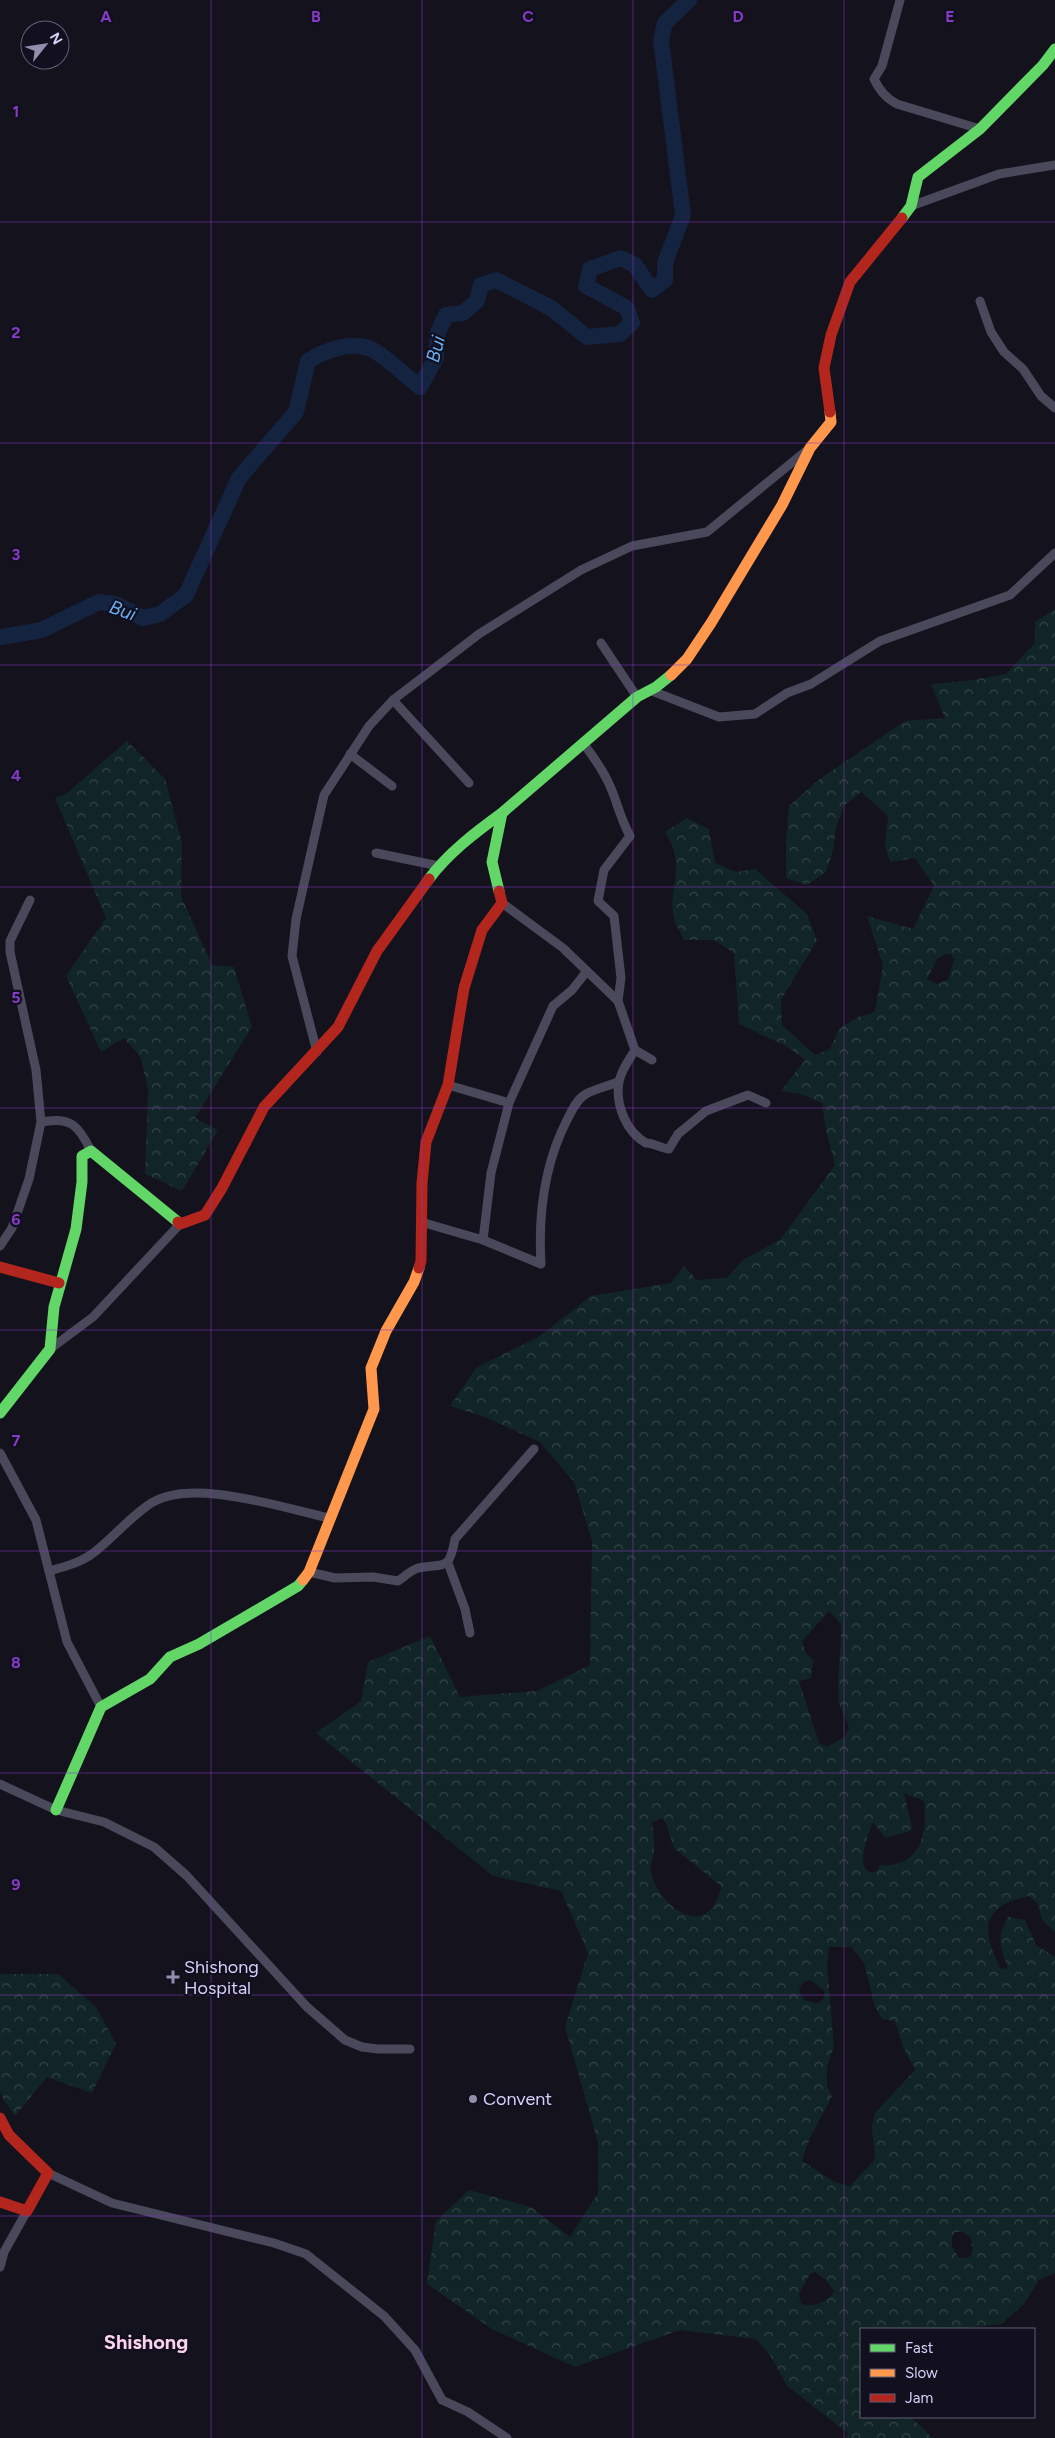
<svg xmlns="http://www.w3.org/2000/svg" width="1055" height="2438" viewBox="0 0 1055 2438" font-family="Figtree,sans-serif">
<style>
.forest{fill:url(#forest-crowns);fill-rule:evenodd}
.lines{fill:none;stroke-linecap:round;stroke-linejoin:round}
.river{stroke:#142340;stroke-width:16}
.street{stroke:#4a485b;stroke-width:9}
.fast{stroke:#63d668;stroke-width:11}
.slow{stroke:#ff974d;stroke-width:11}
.jam{stroke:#b3261e;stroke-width:11}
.grid{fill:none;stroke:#843cc5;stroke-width:1;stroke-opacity:0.55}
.poi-dot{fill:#938eac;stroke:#120f1f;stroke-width:2}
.labels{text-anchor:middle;stroke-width:4.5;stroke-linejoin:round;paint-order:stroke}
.poi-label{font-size:18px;fill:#d7d1fa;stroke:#120f1f;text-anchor:start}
.water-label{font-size:19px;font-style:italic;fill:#6aaef0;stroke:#120f1f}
.quarter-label{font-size:20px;font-weight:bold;fill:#fbd3eb;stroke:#120f1f}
.grid-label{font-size:16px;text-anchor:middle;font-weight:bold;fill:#843cc5;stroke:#120f1f;stroke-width:4.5;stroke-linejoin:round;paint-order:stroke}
</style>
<defs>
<pattern id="forest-crowns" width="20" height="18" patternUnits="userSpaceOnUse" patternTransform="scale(1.25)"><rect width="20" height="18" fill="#122526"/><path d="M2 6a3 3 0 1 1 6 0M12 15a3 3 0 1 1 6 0" fill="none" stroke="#344446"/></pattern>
</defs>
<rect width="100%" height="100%" fill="#14121c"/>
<!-- forest -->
<g class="forest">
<path d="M 1055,609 L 1055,1932 L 1042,1920 L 1038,1904 L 1029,1896 C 981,1906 981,1929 1000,1968 L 1008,1969 C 1000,1945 996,1940 1008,1917 L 1025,1920 L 1036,1945 L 1055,1957 L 1055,2273 L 1039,2280 L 1024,2304 L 1001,2324 L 958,2329 L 861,2329 L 861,2417 L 909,2417 L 921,2426 L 932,2438 L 845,2438 L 848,2433 L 787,2386 L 770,2355 L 756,2339 L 680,2330 L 575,2367 L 492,2329 L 427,2284 L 436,2221 L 469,2190 L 531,2207 L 570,2237 L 598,2193 L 598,2142 L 565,2027 L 588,1953 L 561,1891 L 493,1876 L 316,1733 L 361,1701 L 368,1662 L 430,1636 L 460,1697 L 537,1691 L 590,1665 L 592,1541 L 574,1482 L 540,1442 L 485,1417 L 450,1406 L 477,1367 L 537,1338 L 591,1296 L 671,1283 L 684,1266 L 697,1280 L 727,1278 L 744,1259 L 780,1240 L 835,1165 L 826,1131 L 822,1103 L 801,1094 L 781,1091 L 805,1060 L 788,1047 L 739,1024 L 734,953 L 714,940 L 684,940 C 682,934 677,928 675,922 C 665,888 689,870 665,832 L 687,818 L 709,829 L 715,863 L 736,872 L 755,869 L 807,914 L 817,940 L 781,1000 L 782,1025 L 815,1055 L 830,1049 L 839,1029 L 858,1017 L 875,1012 L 883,965 L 867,916 L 913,929 L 934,886 L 915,858 L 890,862 L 885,845 L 888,816 L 861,792 L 844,806 L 836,827 L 833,850 L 826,872 L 807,885 L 786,878 L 786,840 L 789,806 L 821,778 L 905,721 L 945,718 L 931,684 L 967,681 L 1006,674 L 1035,643 L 1035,622 ZM 945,954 L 951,954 L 954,960 L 948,980 L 937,984 L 927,979 L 937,959 ZM 829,1611 L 841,1624 C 842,1650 836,1677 839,1702 C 841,1711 847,1719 849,1728 L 844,1737 L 827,1747 L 819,1743 L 799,1681 L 811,1678 L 813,1660 L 806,1653 L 802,1641 ZM 904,1793 L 924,1801 C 928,1834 920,1868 880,1865 L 876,1872 C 852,1875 868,1834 873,1822 L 885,1838 L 908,1832 L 912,1828 ZM 662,1818 L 666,1823 L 674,1848 L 721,1886 C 711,1941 661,1911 651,1873 C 649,1866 654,1857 654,1850 C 655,1841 653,1832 652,1823 ZM 829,1947 L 851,1947 L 864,1963 L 875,2007 L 882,2019 L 895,2021 L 903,2047 L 915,2070 L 875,2113 L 872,2126 L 875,2159 L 850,2186 L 835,2182 L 802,2161 C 808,2138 821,2118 832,2097 L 827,2086 L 827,2067 L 834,2047 L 827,1963 ZM 810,1980 L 825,1991 L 823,2000 L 817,2003 L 804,2000 L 799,1991 L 802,1983 ZM 955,2232 L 963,2232 L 971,2238 L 973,2251 L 970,2257 L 959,2258 L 952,2246 L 952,2236 ZM 815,2272 L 827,2281 L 834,2292 C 826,2303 814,2307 801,2304 L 799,2294 L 810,2274 Z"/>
<polygon points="127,741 165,779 182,843 181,896 212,965 234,967 252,1027 195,1118 218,1130 182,1191 145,1174 148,1091 141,1058 124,1038 101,1052 66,976 106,918 55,798 66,794"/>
<polygon points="0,1974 58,1974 96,2007 116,2044 92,2093 47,2077 15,2116 3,2099 0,2090"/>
</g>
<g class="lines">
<!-- river -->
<path class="river" d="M 0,637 L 42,630 L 99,602 L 115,604 L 143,618 L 160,614 L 186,595 L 239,478 L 296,412 L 308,361 C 324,351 352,340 371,349 C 387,357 405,376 420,387 L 436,358 L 438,332 L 446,315 L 463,313 L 477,301 L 481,285 L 496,280 L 551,308 L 587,337 L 620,334 L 632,323 L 627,308 L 586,286 L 590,269 L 621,258 L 635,265 L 652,290 L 665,280 L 665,263 L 683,215 L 661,40 L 665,23 L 689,0"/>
<!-- street -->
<g class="street">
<path d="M 900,0 L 882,66 L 874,79 C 880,91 886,98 897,104 L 980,129"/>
<polyline points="911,206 999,174 1055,165"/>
<polyline points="980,301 991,332 1004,352 1023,369 1041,396 1055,408"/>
<polyline points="601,643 637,697"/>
<polyline points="652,691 719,717 755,714 787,693 811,684 880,641 1010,595 1055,553"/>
<polyline points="393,700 469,783"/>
<path d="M 583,743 C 593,756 603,770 610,786 C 618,804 620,818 630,836 L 604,870 L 598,901 L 614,916 L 621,978 L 618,1001"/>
<polyline points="350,754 392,786"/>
<polyline points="376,853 439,866"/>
<polyline points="502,903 563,948 618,1001 635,1050 652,1060"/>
<path d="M 635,1050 C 629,1060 621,1070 619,1082 C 615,1104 626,1132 646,1143 C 654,1143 660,1148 669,1149 L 678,1134 L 706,1111 L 748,1095 L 766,1103"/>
<polyline points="317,1052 292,956 296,919 324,795 369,726 393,700 479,634 581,570 632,546 707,532 806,451"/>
<polyline points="448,1085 509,1103"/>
<path d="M 41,1122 C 71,1116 79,1126 91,1151"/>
<path d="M 421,1222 L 483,1240 L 541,1264 C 538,1214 545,1162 568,1118 C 572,1110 577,1099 586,1094 C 595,1089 608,1086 618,1082"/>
<polyline points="483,1240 491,1173 509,1103 553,1006 572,990 587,971"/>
<polyline points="0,1246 12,1228 29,1179 41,1122 36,1070 10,952 10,941 30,900"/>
<polyline points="50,1349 93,1317 180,1224"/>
<polyline points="0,1453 36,1520 67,1642 101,1707"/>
<polyline points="448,1563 465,1609 470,1633"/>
<path d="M 49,1571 C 64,1567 79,1563 92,1554 C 111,1540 127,1520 147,1506 C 187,1475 282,1508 329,1518"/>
<path d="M 309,1572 L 335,1578 L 373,1577 L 398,1581 C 404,1577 411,1570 418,1568 C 446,1563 449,1571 455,1539 L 534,1449"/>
<polyline points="0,1784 56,1810 104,1822 154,1847 187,1876 307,2007 345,2040 362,2047 378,2049 410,2049"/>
<polyline points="48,2173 112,2203 274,2243 306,2254 384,2316 415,2350 442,2400 468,2412 507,2438"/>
<polyline points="0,2267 4,2252 27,2211"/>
</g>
<!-- fast -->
<g class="fast">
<polyline points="902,218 911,206 918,177 980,129 1043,65 1055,49"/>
<path d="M 429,879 C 448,853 476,832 502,813 L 637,697 L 656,687 L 671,675"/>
<polyline points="499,891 492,862 502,813"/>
<polyline points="0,1413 50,1349 54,1307 76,1229 82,1182 82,1156 91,1151 178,1222"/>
<polyline points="56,1810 101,1707 150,1679 170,1657 199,1644 298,1586 303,1580"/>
</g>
<!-- slow -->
<g class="slow">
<polyline points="671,675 687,659 711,623 782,505 810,448 831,422 830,412"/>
<polyline points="303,1580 309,1572 374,1409 371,1368 386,1331 414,1282 419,1268"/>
</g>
<!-- jam -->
<g class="jam">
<polyline points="830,412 824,368 831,335 850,282 902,218"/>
<polyline points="178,1222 180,1224 205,1215 222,1188 264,1107 338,1027 377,951 429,879"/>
<polyline points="0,1267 59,1283"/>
<polyline points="419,1268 421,1261 422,1183 426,1142 448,1085 464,988 482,930 502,903 499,891"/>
<polyline points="0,2118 9,2135 48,2173 27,2211 0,2202"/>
</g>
</g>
<!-- grid -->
<path class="grid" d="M 211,0 L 211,2438M 422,0 L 422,2438M 633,0 L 633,2438M 844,0 L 844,2438M 0,222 L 1055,222M 0,443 L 1055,443M 0,665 L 1055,665M 0,887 L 1055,887M 0,1108 L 1055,1108M 0,1330 L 1055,1330M 0,1551 L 1055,1551M 0,1773 L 1055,1773M 0,1995 L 1055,1995M 0,2216 L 1055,2216"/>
<!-- markers -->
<g class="poi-dot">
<path d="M170.5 1969.5h5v5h5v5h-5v5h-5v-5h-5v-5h5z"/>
<circle cx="473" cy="2099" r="5"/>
</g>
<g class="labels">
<!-- poi labels -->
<g class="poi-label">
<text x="184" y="1973">Shishong<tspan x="184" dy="21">Hospital</tspan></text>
<text x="483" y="2105">Convent</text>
</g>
<!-- water labels -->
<g class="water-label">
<text transform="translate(435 349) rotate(-76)" y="7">Bui</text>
<text transform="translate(123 610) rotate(20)" y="7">Bui</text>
</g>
<!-- quarter labels -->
<g class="quarter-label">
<text x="146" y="2349">Shishong</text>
</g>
</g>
<g class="grid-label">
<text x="106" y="22">A</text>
<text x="316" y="22">B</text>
<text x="528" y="22">C</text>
<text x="738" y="22">D</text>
<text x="950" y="22">E</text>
<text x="16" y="117">1</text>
<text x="16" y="338">2</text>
<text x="16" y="560">3</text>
<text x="16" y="781">4</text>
<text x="16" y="1003">5</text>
<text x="16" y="1225">6</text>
<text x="16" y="1446">7</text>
<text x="16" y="1668">8</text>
<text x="16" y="1890">9</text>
</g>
<!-- legend -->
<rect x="860" y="2328" width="175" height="90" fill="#120f1f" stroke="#615d77"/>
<rect x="870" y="2344" width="25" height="8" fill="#63d668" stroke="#615d77"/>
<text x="905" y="2353" font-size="15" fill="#d7d1fa">Fast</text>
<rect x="870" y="2369" width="25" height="8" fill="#ff974d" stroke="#615d77"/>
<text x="905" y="2378" font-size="15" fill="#d7d1fa">Slow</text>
<rect x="870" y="2394" width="25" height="8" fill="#b3261e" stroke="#615d77"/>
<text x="905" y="2403" font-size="15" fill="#d7d1fa">Jam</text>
<!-- north arrow -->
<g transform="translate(45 45) rotate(60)"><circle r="24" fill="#120f1f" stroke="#615d77"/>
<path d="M0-4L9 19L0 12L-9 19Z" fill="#938eac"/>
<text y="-8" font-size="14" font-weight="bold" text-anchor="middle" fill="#d7d1fa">N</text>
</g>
</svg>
